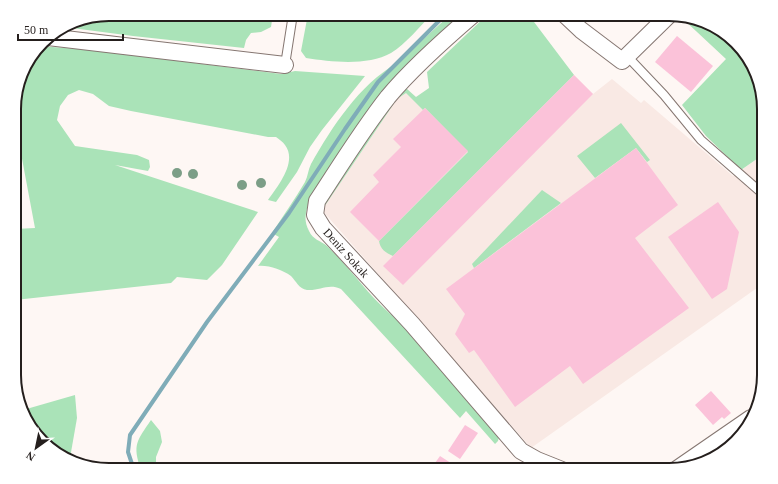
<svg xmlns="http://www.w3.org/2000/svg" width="778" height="484" viewBox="0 0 778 484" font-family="Georgia,serif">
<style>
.built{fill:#f9e9e4}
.green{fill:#aae3b8}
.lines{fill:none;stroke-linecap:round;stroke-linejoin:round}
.stream{stroke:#7facb8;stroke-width:4}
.building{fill:#fbc2d9}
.lane-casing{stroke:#857671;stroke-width:10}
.street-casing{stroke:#857671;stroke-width:18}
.lane{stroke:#fff;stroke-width:8}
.street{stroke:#fff;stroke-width:16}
.tree{fill:#7c9e87}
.labels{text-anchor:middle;stroke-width:4;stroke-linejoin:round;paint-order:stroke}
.street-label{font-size:12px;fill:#251f1d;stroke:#fff}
.rim{fill:none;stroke:#251f1d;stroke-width:2}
</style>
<rect width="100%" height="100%" fill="#fef7f4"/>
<!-- built -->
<polygon class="built" points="567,66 574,75 593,94 612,79 641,103 644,100 733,176 764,154 764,283 531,448 321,209 394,97 407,89 415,97"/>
<!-- green -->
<g class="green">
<polygon points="109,14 273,14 271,27 261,32 251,33 246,40 244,48 133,36 64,27 73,21"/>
<path d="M 308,14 L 432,14 C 420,26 406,44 391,53 C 368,66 332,62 306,58 L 301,51 Z"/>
<path d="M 451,14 L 463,14 L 381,95 L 308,205 C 305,215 304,221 309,231 C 313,240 320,240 327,246 C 354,271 373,304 404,324 L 499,437 L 498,441 L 495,444 L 466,411 L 460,418 L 341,289 C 328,283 320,291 307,290 C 299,289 296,281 291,276 C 282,270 269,265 258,266 L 279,237 L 272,233 C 283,216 295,199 305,182 C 308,176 308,170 311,164 C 332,127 359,85 397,63 Z"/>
<path d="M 488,14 L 528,14 L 574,75 L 393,256 C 386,253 380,249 379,241 L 468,152 L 425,108 L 423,110 L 406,93 L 397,99 L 322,210 L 326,197 L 394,97 L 404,89 L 407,89 L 416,97 L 429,88 L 427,72 Z"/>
<polygon points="682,18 721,30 751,62 764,103 764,154 741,170 706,136 682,105 726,59"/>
<path d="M 40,46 L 90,50 L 281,74 L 295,71 L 365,76 L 322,130 L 310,147 L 297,172 L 276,202 L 268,200 C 277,187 298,162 285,145 C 283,142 279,139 276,137 L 268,137 L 131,111 L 109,106 L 93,94 L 79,90 L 68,95 L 60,106 L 57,120 L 75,146 L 137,155 L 149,160 L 150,167 L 148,171 L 115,165 L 258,212 L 222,265 L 207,280 L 177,277 L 171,283 L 15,300 L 15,229 L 35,228 L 20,148 L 15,148 L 15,97 L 24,67 Z"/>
<polygon points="621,123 650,160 647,162 636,148 595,178 577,156"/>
<polygon points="542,190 561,203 474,268 472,264"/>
<polygon points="75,395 77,418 70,458 57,454 30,427 23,410"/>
<path d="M 151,420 L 160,431 L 162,442 L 156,457 L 156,470 L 141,470 C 132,444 137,441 151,420 Z"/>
<polygon points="748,428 716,457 697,463"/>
</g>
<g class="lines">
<!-- stream -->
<polyline class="stream" points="134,470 128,452 130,435 207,322 289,213 345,129 378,82 446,14"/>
</g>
<!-- building -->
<g class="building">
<polygon points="677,36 713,66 691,92 655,62"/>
<polygon points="574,75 593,94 403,285 383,266"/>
<polygon points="425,108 468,151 379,241 350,212 379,182 373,175 401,147 393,139"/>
<polygon points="636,148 678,205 635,238 689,308 583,384 570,366 515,407 474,350 469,353 455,334 465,314 446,289"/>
<polygon points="718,202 739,232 727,289 712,299 668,237"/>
<polygon points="711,391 731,413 724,419 722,417 713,425 695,405"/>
<polygon points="465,425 478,433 460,459 448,451"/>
<polygon points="440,456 457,467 455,470 430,470"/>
</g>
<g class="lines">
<defs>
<g id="lane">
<polyline points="627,56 664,95 701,140 764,195"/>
<polyline points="285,65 293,14"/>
</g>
<g id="street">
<path d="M 474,14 C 446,38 412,68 388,97 C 362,130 340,166 317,201 L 315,215 L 323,228 L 412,324 L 521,451 L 537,460 L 562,470"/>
<polyline points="564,14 581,30 622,61 670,14"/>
<polyline points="48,37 285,65"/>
<polyline points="677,469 751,418"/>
</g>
</defs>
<!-- lane casing -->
<use href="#lane" class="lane-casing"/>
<!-- street casing -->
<use href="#street" class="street-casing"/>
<!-- lane -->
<use href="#lane" class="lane"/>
<!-- street -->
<use href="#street" class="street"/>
</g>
<!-- trees -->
<g class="tree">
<circle cx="177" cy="173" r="5"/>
<circle cx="193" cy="174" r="5"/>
<circle cx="261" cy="183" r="5"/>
<circle cx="242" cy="185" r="5"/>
</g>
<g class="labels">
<!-- street labels -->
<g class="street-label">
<text transform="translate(346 253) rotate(48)" y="4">Deniz Sokak</text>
</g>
</g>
<!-- crop -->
<path d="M0 0H778V484H0ZM109 21H669A88 88 0 0 1 757 109V375A88 88 0 0 1 669 463H109A88 88 0 0 1 21 375V109A88 88 0 0 1 109 21Z" fill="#fff" fill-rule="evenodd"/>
<path class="rim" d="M109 21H669A88 88 0 0 1 757 109V375A88 88 0 0 1 669 463H109A88 88 0 0 1 21 375V109A88 88 0 0 1 109 21Z"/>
<!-- north arrow -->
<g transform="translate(36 448) rotate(213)" stroke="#ffffff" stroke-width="3" paint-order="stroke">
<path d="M0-3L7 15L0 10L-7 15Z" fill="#251f1d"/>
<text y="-6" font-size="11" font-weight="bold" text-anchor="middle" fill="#251f1d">N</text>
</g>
<!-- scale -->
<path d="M18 34v6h105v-6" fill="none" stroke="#251f1d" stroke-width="2"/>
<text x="24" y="34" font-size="12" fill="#251f1d" stroke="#ffffff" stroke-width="3" paint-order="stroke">50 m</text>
</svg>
